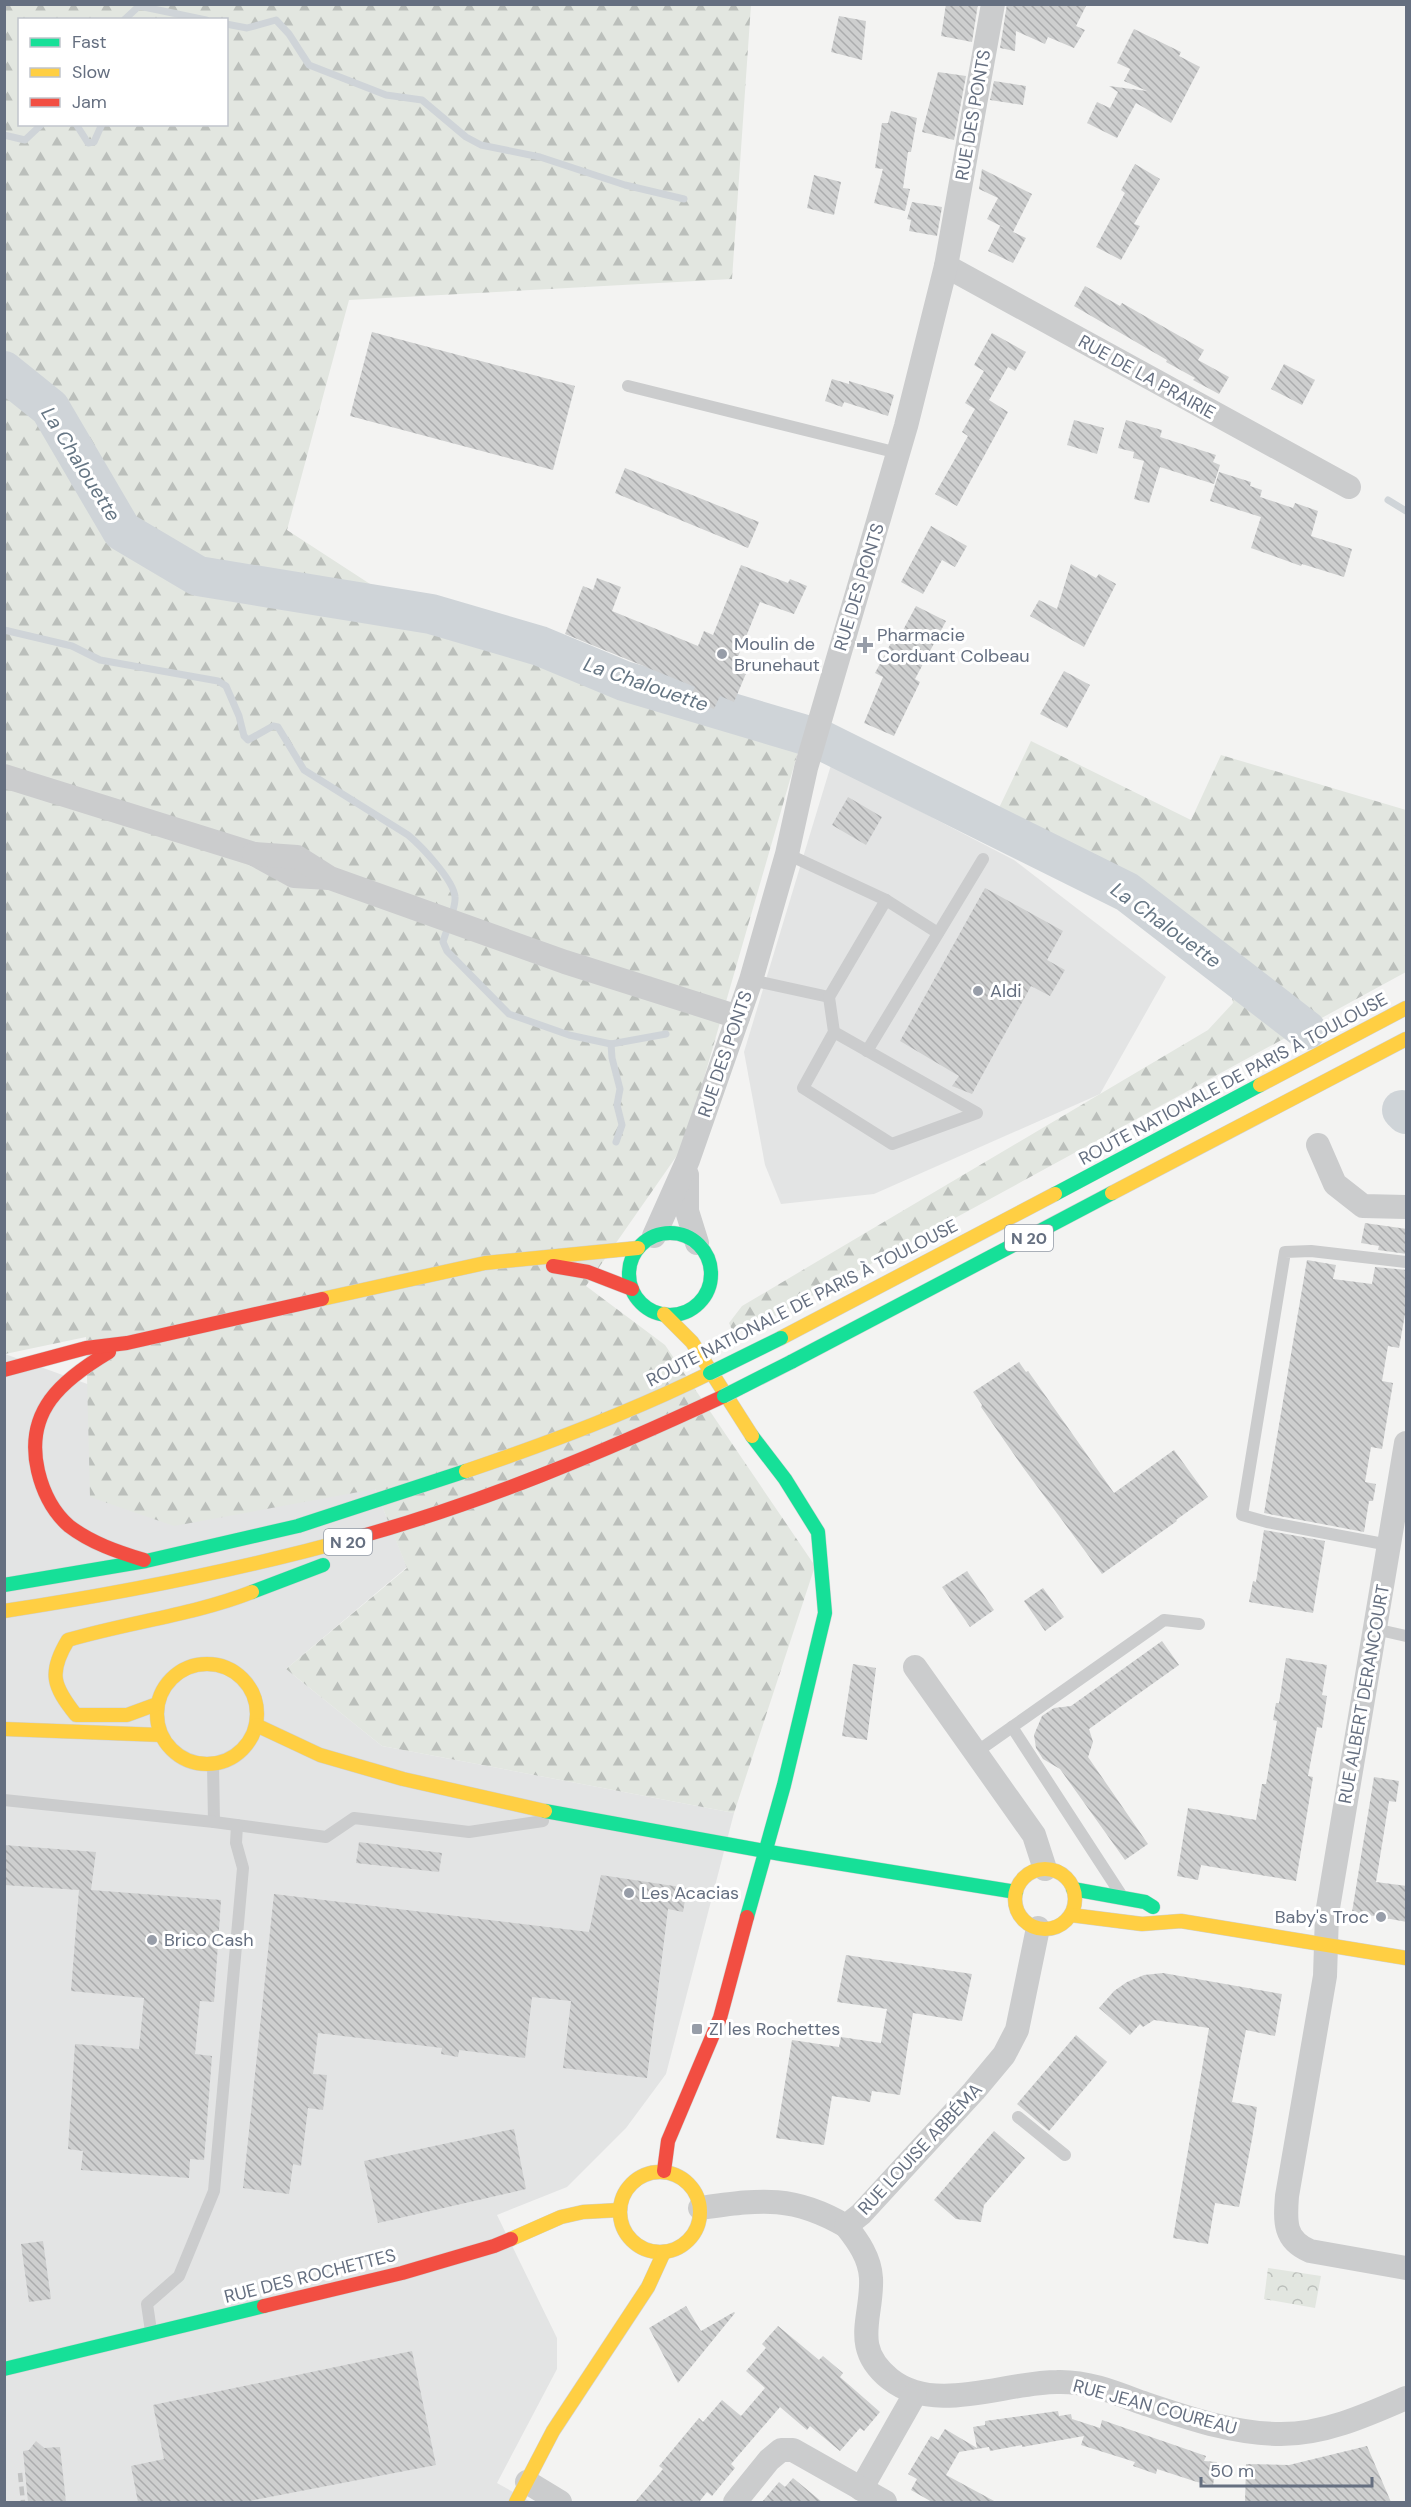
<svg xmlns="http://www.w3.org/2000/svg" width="1411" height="2507" viewBox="0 0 1411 2507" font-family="'DM Sans',sans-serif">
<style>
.built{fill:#e3e4e4}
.forest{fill:url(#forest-firs);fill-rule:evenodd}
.park{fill:url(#park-crowns)}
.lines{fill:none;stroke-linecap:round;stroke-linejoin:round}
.stream{stroke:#cfd4d8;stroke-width:7}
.river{stroke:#cfd4d8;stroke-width:40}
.building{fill:url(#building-back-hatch)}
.fast-casing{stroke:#d0d1d1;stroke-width:15}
.slow-casing{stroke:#d0d1d1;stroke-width:15}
.jam-casing{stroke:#d0d1d1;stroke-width:15}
.lane{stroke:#cbcccd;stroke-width:12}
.street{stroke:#cbcccd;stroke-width:24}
.fast{stroke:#16e098;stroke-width:14}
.slow{stroke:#ffcf43;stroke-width:14}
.jam{stroke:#f24e42;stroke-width:14}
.rail{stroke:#c1c2c2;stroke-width:4.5;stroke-dasharray:9 4.5;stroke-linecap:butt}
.fast-bridge-casing{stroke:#d0d1d1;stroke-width:15;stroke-linecap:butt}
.fast-bridge{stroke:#16e098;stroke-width:14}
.poi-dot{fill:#979da8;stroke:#fff;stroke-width:2}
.labels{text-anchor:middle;stroke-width:6;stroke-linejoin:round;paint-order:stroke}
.shield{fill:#fff;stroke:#939aa6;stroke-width:1.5}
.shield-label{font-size:16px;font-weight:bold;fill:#656f80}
.street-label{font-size:18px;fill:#656f80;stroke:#fff}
.poi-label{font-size:18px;fill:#656f80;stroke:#fff;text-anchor:start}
.water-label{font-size:20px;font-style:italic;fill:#667684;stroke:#fff}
</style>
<defs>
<pattern id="forest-firs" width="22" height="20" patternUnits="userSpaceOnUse" patternTransform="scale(1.5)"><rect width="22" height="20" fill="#e2e6e0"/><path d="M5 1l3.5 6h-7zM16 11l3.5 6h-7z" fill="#bbbfbb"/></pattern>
<pattern id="park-crowns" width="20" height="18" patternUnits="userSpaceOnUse" patternTransform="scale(1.5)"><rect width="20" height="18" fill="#e2e6e0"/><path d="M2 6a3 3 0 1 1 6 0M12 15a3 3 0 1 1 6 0" fill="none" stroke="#bbbfbb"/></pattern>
<pattern id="building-back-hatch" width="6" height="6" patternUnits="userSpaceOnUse" patternTransform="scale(1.5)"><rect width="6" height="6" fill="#cecfcf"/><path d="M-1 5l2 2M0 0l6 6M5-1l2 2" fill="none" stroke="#abacad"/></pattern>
</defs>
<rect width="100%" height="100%" fill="#f3f3f2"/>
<!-- built -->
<g class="built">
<polygon points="831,765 1014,860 1166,977 1100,1094 874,1194 781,1204 765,1165 744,1052"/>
<polygon points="5,1354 375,1489 407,1567 286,1669 382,1746 734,1813 666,2074 626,2128 567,2187 497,2215 557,2338 557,2369 497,2483 531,2502 5,2502"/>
</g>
<!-- forest -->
<g class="forest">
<path d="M 5,5 L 751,5 L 732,279 L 349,300 L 287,530 L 407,608 L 798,752 L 685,1144 L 586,1286 L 665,1345 L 815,1566 L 734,1813 L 382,1746 L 286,1669 L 407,1568 L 375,1489 L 174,1526 L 90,1497 L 86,1337 L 5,1354 ZM 20,20 L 226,20 L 226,124 L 20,124 Z"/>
<polygon points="1031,741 1191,820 1221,755 1406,810 1406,972 746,1332 733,1332 729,1323 742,1306 1208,1030 1233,1003 1221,941 985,837"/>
</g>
<!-- park -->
<polygon class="park" points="1268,2268 1321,2276 1315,2308 1264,2299"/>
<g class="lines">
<!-- stream -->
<g class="stream">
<polyline points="124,20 139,6 206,20"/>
<polyline points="226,24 247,28 276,20 289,34 309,65 386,95 422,100 466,137 481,145 540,157 625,185 684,199"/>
<polyline points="76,124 88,143 94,142 102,124"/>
<polyline points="4,135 25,140 42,124"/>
<polyline points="1388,500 1406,511"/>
<path d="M 4,630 L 72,646 L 100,660 L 218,681 L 226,686 L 239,716 L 244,736 L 248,740 L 273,726 L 278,727 L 304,770 L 408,835 C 420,845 454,880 455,897 C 456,908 446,931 443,942 L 447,951 L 509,1014 L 569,1035 L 611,1044 L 666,1034"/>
<polyline points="611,1044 612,1058 620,1089 617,1105 622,1125 616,1142"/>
</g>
<!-- river -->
<g class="river">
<polyline points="4,371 50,408 122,531 198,576 431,614 540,646 624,681 819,739 1127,892 1306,1030"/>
<polyline points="1402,1110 1406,1114"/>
</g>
</g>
<!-- building -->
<g class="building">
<polygon points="946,4 978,4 972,42 941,36"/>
<polygon points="1007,4 1087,4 1076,26 1085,30 1074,48 1048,37 1045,44 1016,31 1015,51 1000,48"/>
<polygon points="839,16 866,21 862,60 831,52"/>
<polygon points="1134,29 1181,52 1179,56 1200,67 1171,123 1136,103 1117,138 1087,123 1097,102 1110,108 1118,92 1109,86 1147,91 1124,81 1130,69 1117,63"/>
<polygon points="938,72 966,76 954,140 922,132"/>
<polygon points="994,81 1026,86 1023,105 990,100"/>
<polygon points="891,111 917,118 911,152 908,152 903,188 910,189 905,211 874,203 883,169 875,168 882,123 888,123"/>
<polygon points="1135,164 1160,179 1134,224 1140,226 1121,260 1096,247 1125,193 1121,190"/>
<polygon points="982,169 1032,194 1013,232 1026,238 1013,263 988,251 1000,226 1005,228 987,219 998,198 979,189"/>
<polygon points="814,175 841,182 834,215 807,208"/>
<polygon points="912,202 942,207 937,236 909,231 911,220 907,219"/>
<polygon points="1085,286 1120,306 1122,303 1204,350 1198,360 1229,377 1219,394 1193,380 1195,378 1166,362 1167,360 1074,306"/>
<polygon points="372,332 575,386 553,470 350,416"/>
<polygon points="992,333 1026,352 1015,371 1008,367 989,400 1008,412 957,506 935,494 968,436 962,432 975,409 965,403 984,371 974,365"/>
<polygon points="1284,364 1315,380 1302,405 1271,389"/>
<polygon points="832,379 849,384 849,381 894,395 888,416 844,402 842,407 825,401"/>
<polygon points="1074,420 1104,428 1097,454 1067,445"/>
<polygon points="1126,420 1162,430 1160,437 1216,455 1213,462 1220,465 1214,484 1160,467 1149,503 1134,499 1144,461 1133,458 1134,452 1118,448"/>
<polygon points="625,468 759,522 748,548 615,493"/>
<polygon points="1219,472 1251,482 1250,486 1262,490 1260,497 1293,508 1295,503 1318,511 1311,536 1352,549 1344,577 1302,564 1301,566 1251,548 1261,517 1210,501"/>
<polygon points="931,526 967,546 955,567 942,560 923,594 901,582"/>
<polygon points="1071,564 1096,578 1099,574 1116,584 1084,647 1030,616 1039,600 1057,609"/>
<polygon points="741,565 788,583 790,579 807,586 794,614 760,602 737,659 750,664 734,702 720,696 714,709 689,699 695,687 565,634 583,586 593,590 597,578 621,587 612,611 698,646 704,631 713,635"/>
<polygon points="916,606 946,621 915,679 920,682 894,736 864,723 883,677 875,673 891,643 895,645"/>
<polygon points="1064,671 1090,685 1067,728 1040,714"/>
<polygon points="848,797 882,817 866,845 832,825"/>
<polygon points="985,888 1063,931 1047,960 1065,970 1050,996 1031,986 972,1094 952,1086 959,1076 900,1041"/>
<polygon points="1365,1223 1407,1229 1407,1254 1378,1250 1379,1246 1361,1243"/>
<polygon points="1307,1260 1336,1265 1333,1279 1372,1284 1375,1267 1407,1270 1407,1303 1399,1348 1388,1346 1382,1381 1393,1383 1382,1449 1371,1447 1365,1482 1376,1484 1373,1501 1369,1501 1364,1532 1264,1513"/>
<polygon points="1019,1362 1026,1372 1028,1371 1114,1493 1174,1450 1208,1497 1176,1520 1177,1521 1102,1574 1022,1466 981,1407 982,1405 973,1392"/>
<polygon points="1264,1530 1325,1541 1313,1613 1249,1602 1253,1581 1256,1582"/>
<polygon points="967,1571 994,1610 970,1627 942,1587"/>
<polygon points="1043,1588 1064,1617 1045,1631 1024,1601"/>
<polygon points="1162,1641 1179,1665 1089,1729 1093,1742 1088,1757 1148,1844 1125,1860 1060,1769 1043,1759 1036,1748 1034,1735 1042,1716 1054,1708 1071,1706"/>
<polygon points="1286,1658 1327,1665 1322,1695 1327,1696 1322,1728 1317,1727 1308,1776 1313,1777 1296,1881 1201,1865 1198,1880 1177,1876 1188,1808 1256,1820 1262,1784 1266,1784 1277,1721 1273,1720 1276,1703 1279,1703"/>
<polygon points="853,1664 876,1668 867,1740 842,1736"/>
<polygon points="1374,1777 1399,1781 1396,1802 1389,1801 1376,1882 1407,1886 1407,1922 1352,1912"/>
<polygon points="359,1842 442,1853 439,1872 356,1863"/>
<polygon points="4,1845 96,1852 91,1890 221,1900 214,2002 200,2001 195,2054 212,2056 204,2160 190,2159 189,2178 81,2170 83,2151 68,2149 75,2044 139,2049 144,1998 71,1991 79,1890 4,1885"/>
<polygon points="601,1875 687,1888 683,1912 668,1909 647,2078 563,2068 571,2001 532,1997 525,2058 459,2050 458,2057 441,2054 442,2048 318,2033 313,2074 327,2075 323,2110 308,2108 301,2166 293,2164 289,2194 243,2188 274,1894 589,1932"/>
<polygon points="846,1955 972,1974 962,2021 913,2013 900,2095 872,2091 870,2102 832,2096 824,2145 776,2138 792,2040 839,2047 841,2037 881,2043 887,2009 837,2002"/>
<polygon points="1163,1973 1282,1994 1275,2036 1246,2030 1232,2102 1257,2107 1252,2139 1239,2207 1215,2203 1208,2244 1173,2238 1209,2028 1154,2020 1143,2027 1140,2024 1130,2035 1099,2008 1114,1991 1127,1982 1144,1975"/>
<polygon points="1076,2035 1107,2062 1049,2131 1017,2104"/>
<polygon points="514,2129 526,2189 378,2223 364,2161"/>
<polygon points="994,2131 1025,2158 984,2205 981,2222 956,2219 934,2200"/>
<polygon points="43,2241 51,2299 29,2302 21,2244"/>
<polygon points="686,2306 701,2331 734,2312 735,2313 678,2383 649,2328"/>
<polygon points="778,2326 819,2360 823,2356 843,2373 840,2377 880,2412 864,2431 860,2428 840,2451 810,2426 807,2430 780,2407 731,2464 735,2468 712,2496 707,2492 699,2502 635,2502 663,2469 659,2466 699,2418 703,2422 722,2400 741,2416 765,2388 746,2371 766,2348 762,2344"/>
<polygon points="412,2351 436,2465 244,2502 138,2502 131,2466 164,2459 153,2405"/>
<polygon points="1058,2411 1059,2416 1071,2414 1072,2419 1100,2428 1102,2420 1206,2456 1204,2461 1217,2462 1213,2485 1197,2482 1157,2469 1156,2474 1133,2466 1135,2462 1081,2445 1084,2436 1022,2447 1022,2445 990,2451 989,2447 959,2452 946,2475 996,2502 932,2502 911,2490 917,2479 908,2474 931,2436 938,2440 945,2429 977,2448 973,2427 985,2425 985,2421"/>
<polygon points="36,2441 44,2448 60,2447 66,2502 28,2502 23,2451 29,2450"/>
<polygon points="1367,2446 1391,2502 1245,2502 1246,2464 1289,2465"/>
<polygon points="793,2478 822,2502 762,2502 779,2482 785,2487"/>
</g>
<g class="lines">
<defs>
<g id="fast">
<polyline points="1055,1194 1260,1085"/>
<circle cx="670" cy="1274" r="41"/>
<polyline points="791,1362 1112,1193"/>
<polyline points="4,1585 146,1561 298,1526 466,1471"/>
<polyline points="252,1592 323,1565"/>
<polyline points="545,1811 781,1854 1016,1892"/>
<polyline points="1073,1889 1145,1902 1153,1907"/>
<polyline points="747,1917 784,1785 825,1613 818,1532 785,1479 752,1436"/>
<polyline points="4,2369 264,2306"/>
</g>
<g id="slow">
<polyline points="1260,1085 1406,1008"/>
<polyline points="1112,1193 1406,1039"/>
<polyline points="322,1299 485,1263 638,1248"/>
<polyline points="664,1314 692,1342 752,1436"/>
<polyline points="781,1338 1055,1194"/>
<path d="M 466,1471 C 549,1443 631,1412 710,1373"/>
<path d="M 4,1611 C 123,1593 239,1570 355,1538"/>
<circle cx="207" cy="1714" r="50"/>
<path d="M 157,1704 L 127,1715 L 76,1715 C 53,1686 48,1673 68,1640 C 129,1622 193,1615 252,1592"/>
<polyline points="256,1725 320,1755 403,1779 545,1811"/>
<polyline points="4,1729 161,1735"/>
<circle cx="1045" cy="1899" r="30"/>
<polyline points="1071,1915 1142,1924 1181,1921 1406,1958"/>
<circle cx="660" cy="2212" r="40"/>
<polyline points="511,2239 561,2217 583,2212 620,2210"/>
<polyline points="516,2502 553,2431 648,2287 664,2252"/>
</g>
<g id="jam">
<polyline points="553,1266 588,1272 632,1289"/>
<path d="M 109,1352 C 62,1380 24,1411 38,1471 C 43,1492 53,1512 69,1526 C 91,1543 118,1552 144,1560"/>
<polyline points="4,1370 86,1348 127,1343 322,1299"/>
<path d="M 355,1538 C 482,1503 604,1452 724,1396"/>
<polyline points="664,2171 668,2141 720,2018 747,1917"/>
<polyline points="264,2306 402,2273 494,2246 511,2239"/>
</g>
</defs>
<!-- fast casing -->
<use href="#fast" class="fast-casing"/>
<!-- slow casing -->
<use href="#slow" class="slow-casing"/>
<!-- jam casing -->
<use href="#jam" class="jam-casing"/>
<!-- lane -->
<g class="lane">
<polyline points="628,386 898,453"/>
<polyline points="787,854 886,900 938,933"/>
<polyline points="751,980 829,997"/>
<polyline points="834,1032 977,1113 892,1144 803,1088 834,1032 829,997 886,900"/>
<polyline points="867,1051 983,859"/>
<polyline points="1389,1545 1267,1522 1242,1515 1285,1252 1311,1251 1406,1262"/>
<polyline points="1375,1629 1406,1636"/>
<polyline points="975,1753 1012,1727"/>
<polyline points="213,1764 214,1822"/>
<polyline points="4,1800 214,1822 326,1837 354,1818 469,1832 543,1821"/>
<polyline points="1120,1893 1012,1727 1164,1620 1199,1624"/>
<polyline points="1018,2117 1065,2155"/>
<polyline points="151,2331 147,2304 179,2276 214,2191 243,1868 236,1843 237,1825"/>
</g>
<!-- street -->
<g class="street">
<polyline points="946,266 1349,487"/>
<polyline points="4,776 254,854 294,876 329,878"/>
<polyline points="254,854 297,857 330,878 565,962 738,1017"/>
<polyline points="1318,1145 1335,1184 1363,1206 1406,1207"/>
<polyline points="687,1175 687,1211 697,1243"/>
<polyline points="654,1236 688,1160 751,980 787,854 806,768 906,426 946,266 993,4"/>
<path d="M 1406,1443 L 1327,1914 L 1325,1976 L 1287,2196 C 1285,2222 1284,2240 1310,2251 L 1406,2268"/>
<polyline points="915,1667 1034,1835 1045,1869"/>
<path d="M 700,2208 C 759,2200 792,2194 846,2226 L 861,2214 L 974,2091 L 1004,2055 L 1017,2030 L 1038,1928"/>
<path d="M 846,2226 C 858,2241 870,2258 871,2278 C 873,2317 850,2347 890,2379 C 935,2415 1005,2382 1057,2382 C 1086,2381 1114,2392 1140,2402 C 1186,2417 1232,2434 1281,2434 C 1325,2434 1367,2415 1406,2398"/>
<polyline points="527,2482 560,2502"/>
<polyline points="861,2489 915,2394"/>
<polyline points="735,2502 769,2460 781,2450 793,2450 885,2502"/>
</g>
<!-- fast -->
<use href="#fast" class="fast"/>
<!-- slow -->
<use href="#slow" class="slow"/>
<!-- jam -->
<use href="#jam" class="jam"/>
<!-- rail -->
<polyline class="rail" points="20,2473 23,2502"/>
<defs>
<g id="fast-bridge">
<polyline points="710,1373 781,1338"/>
<polyline points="724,1396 791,1362"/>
</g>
</defs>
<!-- fast-bridge casing -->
<use href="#fast-bridge" class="fast-bridge-casing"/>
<!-- fast-bridge -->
<use href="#fast-bridge" class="fast-bridge"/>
</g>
<!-- markers -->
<g class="poi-dot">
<path d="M862 636h6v6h6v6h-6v6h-6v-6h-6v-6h6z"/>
<circle cx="722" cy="654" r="6"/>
<circle cx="978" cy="991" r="6"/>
<circle cx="629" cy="1893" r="6"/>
<circle cx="1381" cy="1917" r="6"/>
<circle cx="152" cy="1940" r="6"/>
<rect x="691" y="2023" width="12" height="12" rx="3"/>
</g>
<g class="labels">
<!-- shield labels -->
<g class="shield">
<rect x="1005" y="1225" width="48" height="26" rx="4.5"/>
<rect x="324" y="1529" width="48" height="26" rx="4.5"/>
</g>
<g class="shield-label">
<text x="1029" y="1244">N 20</text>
<text x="348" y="1548">N 20</text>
</g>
<!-- street labels -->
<g class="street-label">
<text transform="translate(973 115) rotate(-80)" y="6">RUE DES PONTS</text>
<text transform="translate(1147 377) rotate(29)" y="6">RUE DE LA PRAIRIE</text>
<text transform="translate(859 587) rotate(-73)" y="6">RUE DES PONTS</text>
<text transform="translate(725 1054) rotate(-71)" y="6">RUE DES PONTS</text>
<text transform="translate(1233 1079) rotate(-28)" y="6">ROUTE NATIONALE DE PARIS À TOULOUSE</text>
<text transform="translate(802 1303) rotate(-27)" y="6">ROUTE NATIONALE DE PARIS À TOULOUSE</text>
<text transform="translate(1364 1694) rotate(-80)" y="6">RUE ALBERT DERANCOURT</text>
<text transform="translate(920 2149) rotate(-47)" y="6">RUE LOUISE ABBÉMA</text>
<text transform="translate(310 2276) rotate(-14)" y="6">RUE DES ROCHETTES</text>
<text transform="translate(1155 2407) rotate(15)" y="6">RUE JEAN COUREAU</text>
</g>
<!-- poi labels -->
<g class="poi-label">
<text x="877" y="641">Pharmacie<tspan x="877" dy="21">Corduant Colbeau</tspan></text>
<text x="734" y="650">Moulin de<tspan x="734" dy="21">Brunehaut</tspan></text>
<text x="990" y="997">Aldi</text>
<text x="641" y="1899">Les Acacias</text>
<text x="1369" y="1923" text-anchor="end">Baby's Troc</text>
<text x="164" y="1946">Brico Cash</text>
<text x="709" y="2035">ZI les Rochettes</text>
</g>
<!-- water labels -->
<g class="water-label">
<text transform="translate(81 464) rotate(58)" y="7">La Chalouette</text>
<text transform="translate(646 684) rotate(19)" y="7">La Chalouette</text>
<text transform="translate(1166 925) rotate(36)" y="7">La Chalouette</text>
</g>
</g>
<!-- border -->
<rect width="1411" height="2507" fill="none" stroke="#656f80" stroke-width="12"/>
<!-- legend -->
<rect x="18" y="18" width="210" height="108" fill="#ffffff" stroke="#c1c5cc" stroke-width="1.5"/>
<rect x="30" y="38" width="30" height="9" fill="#16e098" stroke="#c1c5cc" stroke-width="1.5"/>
<text x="72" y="48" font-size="18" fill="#656f80">Fast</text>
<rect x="30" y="68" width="30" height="9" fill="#ffcf43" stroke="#c1c5cc" stroke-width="1.5"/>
<text x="72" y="78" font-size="18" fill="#656f80">Slow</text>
<rect x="30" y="98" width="30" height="9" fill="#f24e42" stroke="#c1c5cc" stroke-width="1.5"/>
<text x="72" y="108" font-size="18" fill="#656f80">Jam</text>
<!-- scale -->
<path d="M1201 2477v9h171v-9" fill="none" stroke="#656f80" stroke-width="3"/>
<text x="1210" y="2477" font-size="18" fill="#656f80" stroke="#ffffff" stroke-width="4.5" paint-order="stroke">50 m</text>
</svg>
